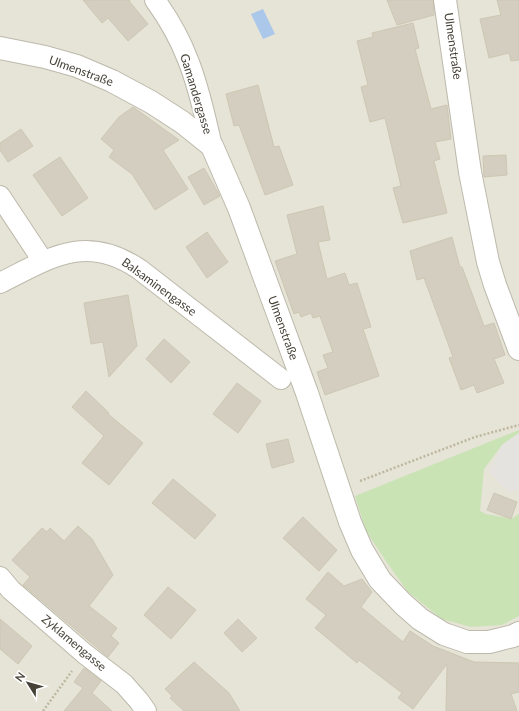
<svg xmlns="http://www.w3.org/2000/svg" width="519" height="711" viewBox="0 0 519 711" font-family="Lato,sans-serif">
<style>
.residential{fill:#e6e3d7}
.green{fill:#c9e3b5}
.parking{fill:#e5e3e0}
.water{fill:#abc8ea}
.building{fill:#d3cebf;stroke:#cdc7b3}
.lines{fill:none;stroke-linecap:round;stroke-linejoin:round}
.minor-casing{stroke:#bdbaac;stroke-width:22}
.tertiary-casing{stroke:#bdbaac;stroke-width:24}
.path{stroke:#beb79f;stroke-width:2.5;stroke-dasharray:2 2;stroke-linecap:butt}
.minor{stroke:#fff;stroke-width:20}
.tertiary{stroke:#fff;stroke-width:22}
.labels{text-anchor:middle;stroke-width:4;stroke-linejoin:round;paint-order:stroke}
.street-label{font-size:12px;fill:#464238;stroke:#fff}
</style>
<rect width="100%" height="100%" fill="#f3f1e9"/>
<!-- residential -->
<rect class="residential" x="0" y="0" width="519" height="711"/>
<!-- green -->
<polygon class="green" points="519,430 519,433 502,445 484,469 480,511 486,514 511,519 519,514 519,616 502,625 471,627 442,619 408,592 388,564 366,531 355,496"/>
<!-- parking -->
<polygon class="parking" points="519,433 519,490 509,493 489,472 502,445"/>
<!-- water -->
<polygon class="water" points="263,9 275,34 263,39 251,14"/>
<!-- building -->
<g class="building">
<polygon points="83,0 130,0 129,1 148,24 128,41 108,18 102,23"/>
<polygon points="387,0 433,0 434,15 397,25"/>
<polygon points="497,0 519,0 519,60 511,61 509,53 489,58 480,19 501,15"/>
<polygon points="413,23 419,48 415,49 431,109 447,105 451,139 435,142 440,159 434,161 447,213 403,223 393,188 401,186 385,118 370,122 361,87 368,85 357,41 373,37 372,33"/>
<polygon points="258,85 274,147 279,146 293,185 265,195 239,125 234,126 226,94"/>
<polygon points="133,107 179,140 163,150 188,189 155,210 132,174 109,157 114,150 101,139 119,117"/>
<polygon points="21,129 33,146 8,162 0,150 0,143"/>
<polygon points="506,155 507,175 484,177 483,156"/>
<polygon points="60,157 88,198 62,216 33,175"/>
<polygon points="204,168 220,196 204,205 188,177"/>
<polygon points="323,206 330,240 318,242 327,279 345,273 349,285 357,283 371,327 363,329 379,376 325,395 317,372 328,368 323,355 333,352 320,316 313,318 311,313 301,317 299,312 294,314 275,261 297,254 287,215"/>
<polygon points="207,232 228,262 207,278 186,247"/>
<polygon points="452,237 460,267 462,267 484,326 494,323 505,355 494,359 504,383 477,393 474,385 461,390 449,358 453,357 424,278 417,280 410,251"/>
<polygon points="128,295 137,346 109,377 103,342 91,344 84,303"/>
<polygon points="164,339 190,362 171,383 146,359"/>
<polygon points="237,383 261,401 238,433 213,414"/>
<polygon points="86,391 109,413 108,414 143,443 109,485 82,463 104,436 72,407"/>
<polygon points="288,439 294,462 272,468 266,444"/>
<polygon points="173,479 216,515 195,539 152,503"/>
<polygon points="494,493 517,502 511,519 487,510"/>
<polygon points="303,517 337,550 319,571 283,538"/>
<polygon points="78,526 92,539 113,575 89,606 117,628 111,636 119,643 108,657 23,585 30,577 12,560 42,528 47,532 50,528 64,541"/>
<polygon points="328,572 344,586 362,579 372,592 361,607 403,642 410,631 433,646 474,662 519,663 519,692 511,694 517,711 446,711 447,664 413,709 398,698 402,693 359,660 357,663 315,628 326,615 306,599"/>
<polygon points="168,587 196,610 171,639 144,615"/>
<polygon points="0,619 32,646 18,664 0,649"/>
<polygon points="238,619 257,638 242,652 224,633"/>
<polygon points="194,662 229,693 240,711 184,711 170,698 172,696 165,689"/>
<polygon points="84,668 101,681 92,693 112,711 64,711 83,688 74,682"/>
</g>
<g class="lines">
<defs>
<g id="minor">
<path d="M 155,0 C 168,18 180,39 188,60 C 199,87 205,117 212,146"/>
<polyline points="0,196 43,261"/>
<path d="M 0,283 C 50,258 85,233 139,269 L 281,379"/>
<polyline points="0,577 11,590 85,654 124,684 139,701 146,711"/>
</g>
<g id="tertiary">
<polyline points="445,0 470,172 488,262 495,285 519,349"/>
<polyline points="0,48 45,57 77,66 112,81 151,102 182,122 212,146 239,208 307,393 350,522 362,550 380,580 403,604 420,619 444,634 467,642 489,642 513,636 519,633"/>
</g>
</defs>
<!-- minor casing -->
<use href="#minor" class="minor-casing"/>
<!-- tertiary casing -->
<use href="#tertiary" class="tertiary-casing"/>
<!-- path -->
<g class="path">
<polyline points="360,481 475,437 519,425"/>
<polyline points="43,711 72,671"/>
</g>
<!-- minor -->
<use href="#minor" class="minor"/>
<!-- tertiary -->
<use href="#tertiary" class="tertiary"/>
</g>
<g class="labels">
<!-- street labels -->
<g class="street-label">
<text transform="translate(453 46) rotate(82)" y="4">Ulmenstraße</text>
<text transform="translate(81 71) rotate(20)" y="4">Ulmenstraße</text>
<text transform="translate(196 94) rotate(73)" y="4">Gamandergasse</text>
<text transform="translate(159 287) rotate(36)" y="4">Balsaminengasse</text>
<text transform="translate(283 328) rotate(70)" y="4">Ulmenstraße</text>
<text transform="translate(74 643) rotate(40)" y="4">Zyklamengasse</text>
</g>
</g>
<!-- north arrow -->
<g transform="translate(28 683) rotate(307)" stroke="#ffffff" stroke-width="3" paint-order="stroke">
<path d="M0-3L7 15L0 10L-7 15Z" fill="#464238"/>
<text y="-6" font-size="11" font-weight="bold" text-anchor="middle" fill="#464238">N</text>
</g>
</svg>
